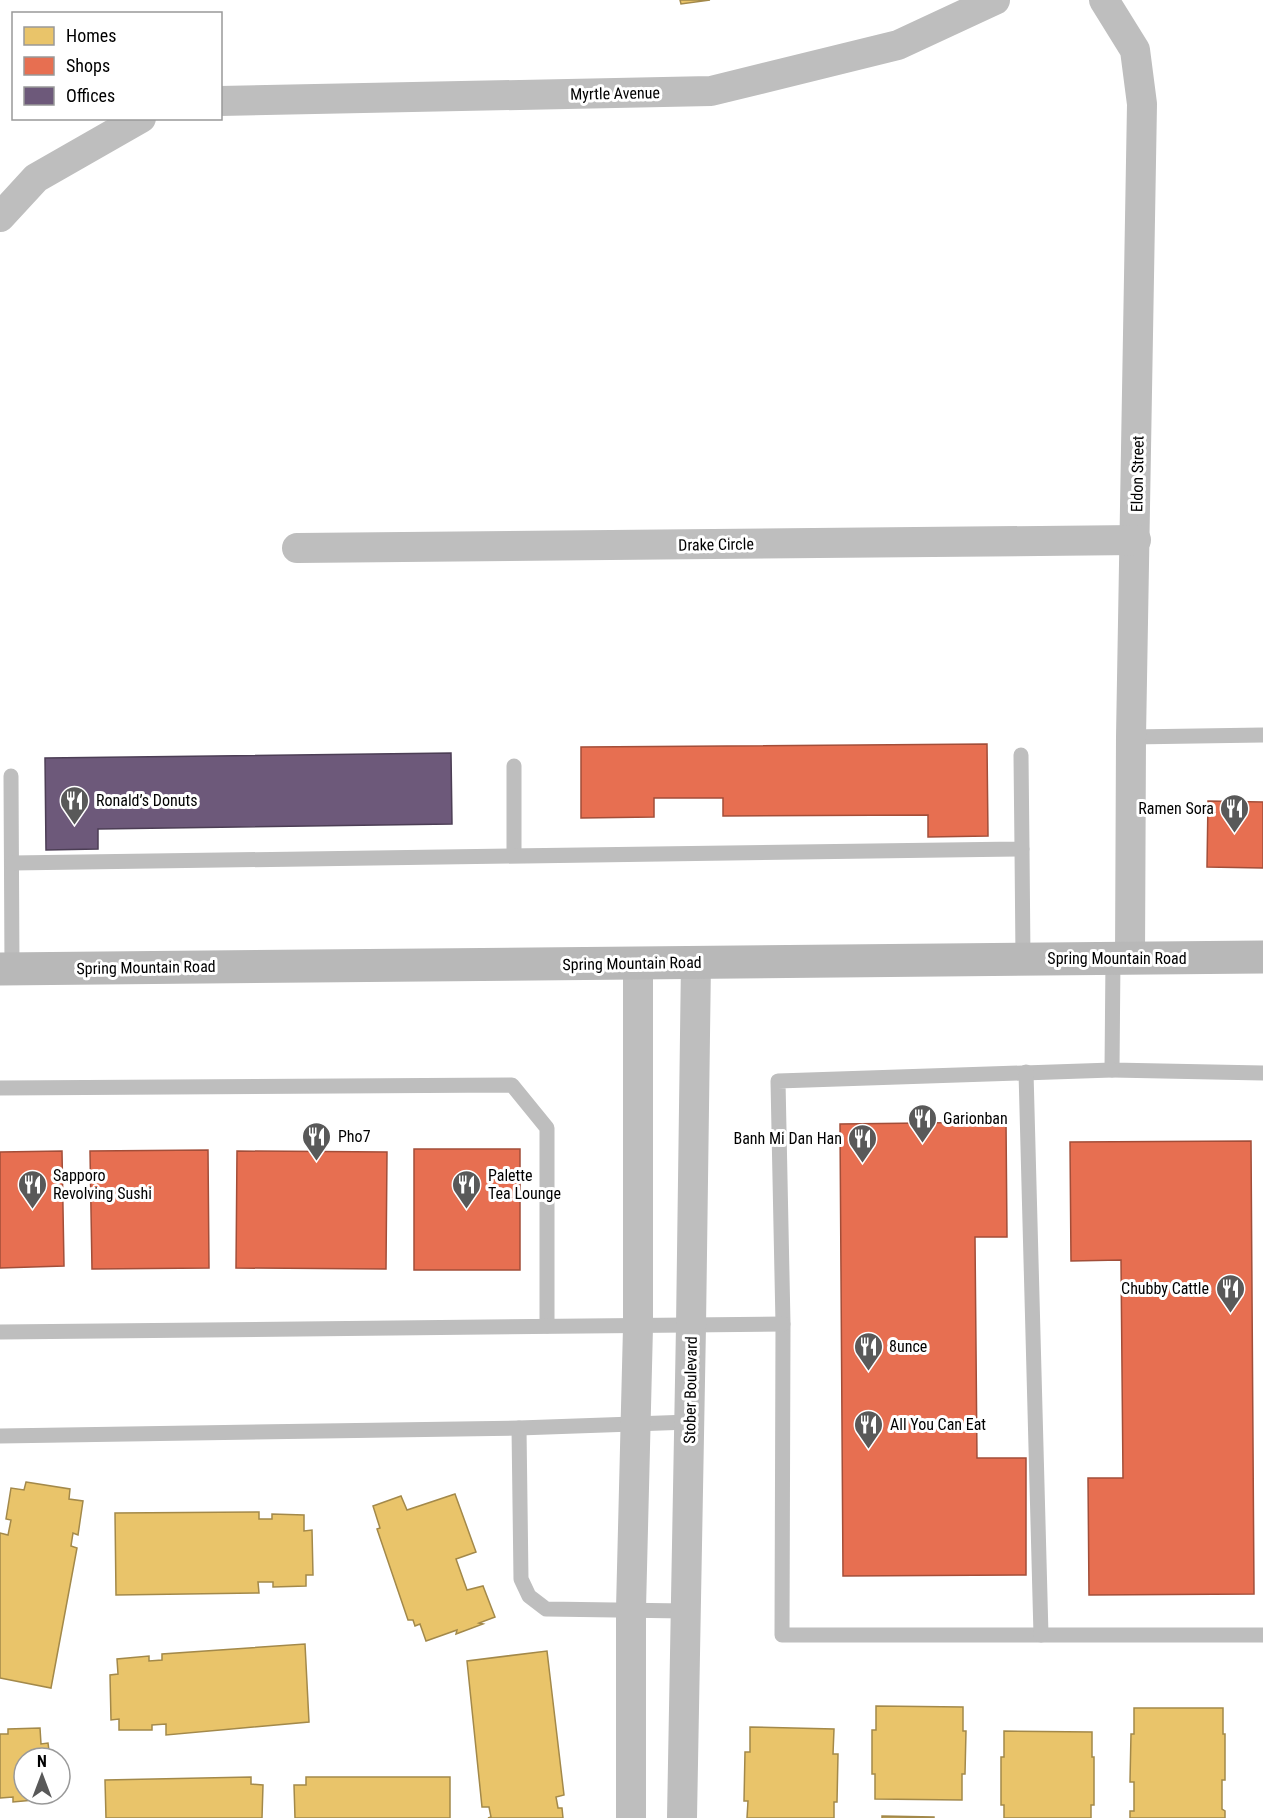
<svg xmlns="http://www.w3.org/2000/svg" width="1263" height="1818" viewBox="0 0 1263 1818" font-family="'Roboto Condensed',sans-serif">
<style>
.homes{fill:#e9c46a;stroke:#a3894a;stroke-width:1.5}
.shops{fill:#e76f51;stroke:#a24e39;stroke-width:1.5}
.offices{fill:#6d597a;stroke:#4c3e55;stroke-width:1.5}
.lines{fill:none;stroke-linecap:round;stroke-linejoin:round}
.lane{stroke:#bebebe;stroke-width:15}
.street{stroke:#bebebe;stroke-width:30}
.secondary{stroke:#b8b8b8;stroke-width:33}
.labels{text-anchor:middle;stroke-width:6;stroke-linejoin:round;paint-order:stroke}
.street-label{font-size:16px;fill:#000;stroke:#fff}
.poi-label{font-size:16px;fill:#000;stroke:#fff;text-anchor:start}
</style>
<rect width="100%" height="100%" fill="#fff"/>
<!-- homes -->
<g class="homes">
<polygon points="680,0 710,0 681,4"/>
<polygon points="26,1482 70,1489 69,1499 83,1501 78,1535 73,1533 71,1546 77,1548 51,1688 0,1678 0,1533 8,1535 11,1520 6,1519 11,1488 24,1490"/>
<polygon points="455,1494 476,1552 456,1559 467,1590 483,1586 495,1617 479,1623 483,1624 456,1634 457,1630 426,1641 420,1624 415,1626 413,1620 408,1620 377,1529 380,1528 373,1506 401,1496 407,1510"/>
<polygon points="259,1512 259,1519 272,1519 272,1514 304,1515 304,1531 312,1530 313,1575 306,1575 306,1586 273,1587 273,1582 258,1582 259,1593 116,1595 115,1513"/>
<polygon points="305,1644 309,1722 166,1735 166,1724 152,1725 152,1730 119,1730 119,1719 111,1720 110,1675 118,1674 117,1659 149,1656 149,1661 162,1660 162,1654"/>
<polygon points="547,1651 564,1795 556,1797 558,1808 562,1808 563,1818 488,1818 491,1817 489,1807 482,1807 467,1661"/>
<polygon points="876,1706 963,1707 963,1731 966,1731 965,1774 962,1774 962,1800 875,1799 875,1774 872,1774 872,1730 876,1730"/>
<polygon points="1134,1708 1223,1708 1223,1734 1225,1734 1225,1780 1222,1780 1222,1809 1225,1811 1225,1818 1130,1818 1130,1811 1134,1811 1134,1782 1130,1782 1131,1734 1134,1734"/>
<polygon points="750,1727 834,1729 833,1754 838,1754 837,1802 834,1802 834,1818 747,1818 748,1801 744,1801 745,1752 750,1752"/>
<polygon points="40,1728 41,1744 48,1743 50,1758 24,1758 24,1794 45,1794 45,1799 13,1802 13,1797 0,1798 0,1734 8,1734 8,1729"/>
<polygon points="1004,1731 1092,1732 1092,1757 1094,1757 1094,1805 1091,1805 1091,1818 1004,1818 1004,1805 1001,1805 1001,1757 1004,1757"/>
<polygon points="251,1777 251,1784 263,1785 262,1818 106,1818 105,1780"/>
<polygon points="306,1777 450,1777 450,1818 295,1818 294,1785 306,1785"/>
<polygon points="882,1816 934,1817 934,1818 882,1818"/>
</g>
<!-- shops -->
<g class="shops">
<polygon points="987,744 988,836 928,837 928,815 723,816 723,798 654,798 654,817 581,818 581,747"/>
<polygon points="1208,801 1263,802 1263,868 1207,867"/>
<polygon points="1006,1122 1007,1237 975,1237 977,1458 1026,1458 1026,1575 843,1576 840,1124"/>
<polygon points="1251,1141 1254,1594 1089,1595 1088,1478 1123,1478 1121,1260 1071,1261 1070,1142"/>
<rect x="414" y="1149" width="106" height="121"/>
<polygon points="208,1150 209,1268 92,1269 90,1151"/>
<polygon points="62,1151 64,1266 0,1268 0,1152"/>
<polygon points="237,1151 387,1152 386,1269 236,1268"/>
</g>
<!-- offices -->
<polygon class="offices" points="451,753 452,824 98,829 98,849 46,850 45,758"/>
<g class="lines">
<!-- lane -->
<g class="lane">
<polyline points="1131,737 1263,735"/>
<polyline points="514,766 514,855"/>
<polyline points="11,776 12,969"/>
<polyline points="1022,849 1023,959"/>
<polyline points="12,863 1022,849 1021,755"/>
<polyline points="1113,958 1112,1070 1263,1073"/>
<polyline points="1112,1070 778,1081 783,1324 782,1635 1263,1635"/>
<polyline points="1026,1072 1041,1635"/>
<polyline points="0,1088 512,1085 547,1128 547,1326"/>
<polyline points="0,1332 783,1324"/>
<polyline points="519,1428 521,1579 529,1596 546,1609 685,1611"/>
<polyline points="0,1436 519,1428 690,1422"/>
</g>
<!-- street -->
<g class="street">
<polyline points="1104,0 1135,50 1142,104 1131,737 1130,958"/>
<polyline points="220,101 711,91 898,45 995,0"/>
<polyline points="0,217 36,178 141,118"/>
<polyline points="297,548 1136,540"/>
<polyline points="631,1818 631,1609 638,1327 638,963"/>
<polyline points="682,1818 691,1326 696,962"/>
</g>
<!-- secondary -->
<polyline class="secondary" points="0,969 1263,957"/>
</g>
<!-- icons -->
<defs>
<symbol id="restaurant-pin" viewBox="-11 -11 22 30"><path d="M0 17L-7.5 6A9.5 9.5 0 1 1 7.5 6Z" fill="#595959" stroke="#fff"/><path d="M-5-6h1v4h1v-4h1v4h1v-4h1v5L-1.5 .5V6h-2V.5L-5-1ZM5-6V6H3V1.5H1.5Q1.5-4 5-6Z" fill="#fff"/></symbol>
</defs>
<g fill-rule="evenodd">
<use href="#restaurant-pin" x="58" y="784" width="33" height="45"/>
<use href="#restaurant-pin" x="1218" y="792" width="33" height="45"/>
<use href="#restaurant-pin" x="906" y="1102" width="33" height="45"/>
<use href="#restaurant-pin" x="300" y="1120" width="33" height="45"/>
<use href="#restaurant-pin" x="846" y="1122" width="33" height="45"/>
<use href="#restaurant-pin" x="16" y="1168" width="33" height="45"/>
<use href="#restaurant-pin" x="450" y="1168" width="33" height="45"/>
<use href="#restaurant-pin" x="1214" y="1272" width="33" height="45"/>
<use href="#restaurant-pin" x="852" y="1330" width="33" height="45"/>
<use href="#restaurant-pin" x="852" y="1408" width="33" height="45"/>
</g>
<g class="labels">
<!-- street labels -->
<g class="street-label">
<text transform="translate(615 93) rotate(-1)" y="6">Myrtle Avenue</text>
<text transform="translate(1137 474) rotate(-89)" y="6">Eldon Street</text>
<text transform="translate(716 544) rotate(-1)" y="6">Drake Circle</text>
<text x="1117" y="964">Spring Mountain Road</text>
<text transform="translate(632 963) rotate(-1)" y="6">Spring Mountain Road</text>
<text transform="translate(146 967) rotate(-1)" y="6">Spring Mountain Road</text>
<text transform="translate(690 1390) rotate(-89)" y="6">Stober Boulevard</text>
</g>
<!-- poi labels -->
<g class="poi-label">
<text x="96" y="806">Ronald’s Donuts</text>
<text x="1214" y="814" text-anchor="end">Ramen Sora</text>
<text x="943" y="1124">Garionban</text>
<text x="338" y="1142">Pho7</text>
<text x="842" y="1144" text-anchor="end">Banh Mi Dan Han</text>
<text x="53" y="1181">Sapporo<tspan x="53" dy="18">Revolving Sushi</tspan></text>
<text x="488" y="1181">Palette<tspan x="488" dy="18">Tea Lounge</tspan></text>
<text x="1209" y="1294" text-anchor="end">Chubby Cattle</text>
<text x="889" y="1352">8unce</text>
<text x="890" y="1430">All You Can Eat</text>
</g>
</g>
<!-- legend -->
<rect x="12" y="12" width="210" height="108" fill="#ffffff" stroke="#999999" stroke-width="1.5"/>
<rect x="24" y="27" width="30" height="18" fill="#e9c46a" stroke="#999999" stroke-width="1.5"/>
<text x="66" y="42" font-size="18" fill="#000000">Homes</text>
<rect x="24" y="57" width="30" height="18" fill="#e76f51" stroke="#999999" stroke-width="1.5"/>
<text x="66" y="72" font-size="18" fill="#000000">Shops</text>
<rect x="24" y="87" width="30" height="18" fill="#6d597a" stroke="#999999" stroke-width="1.5"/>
<text x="66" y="102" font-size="18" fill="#000000">Offices</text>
<!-- north arrow -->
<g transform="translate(42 1776)"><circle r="28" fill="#ffffff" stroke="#999999" stroke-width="1.5"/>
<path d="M0-4.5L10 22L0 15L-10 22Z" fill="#595959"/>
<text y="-9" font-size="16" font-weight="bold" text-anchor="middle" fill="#000000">N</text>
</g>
</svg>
